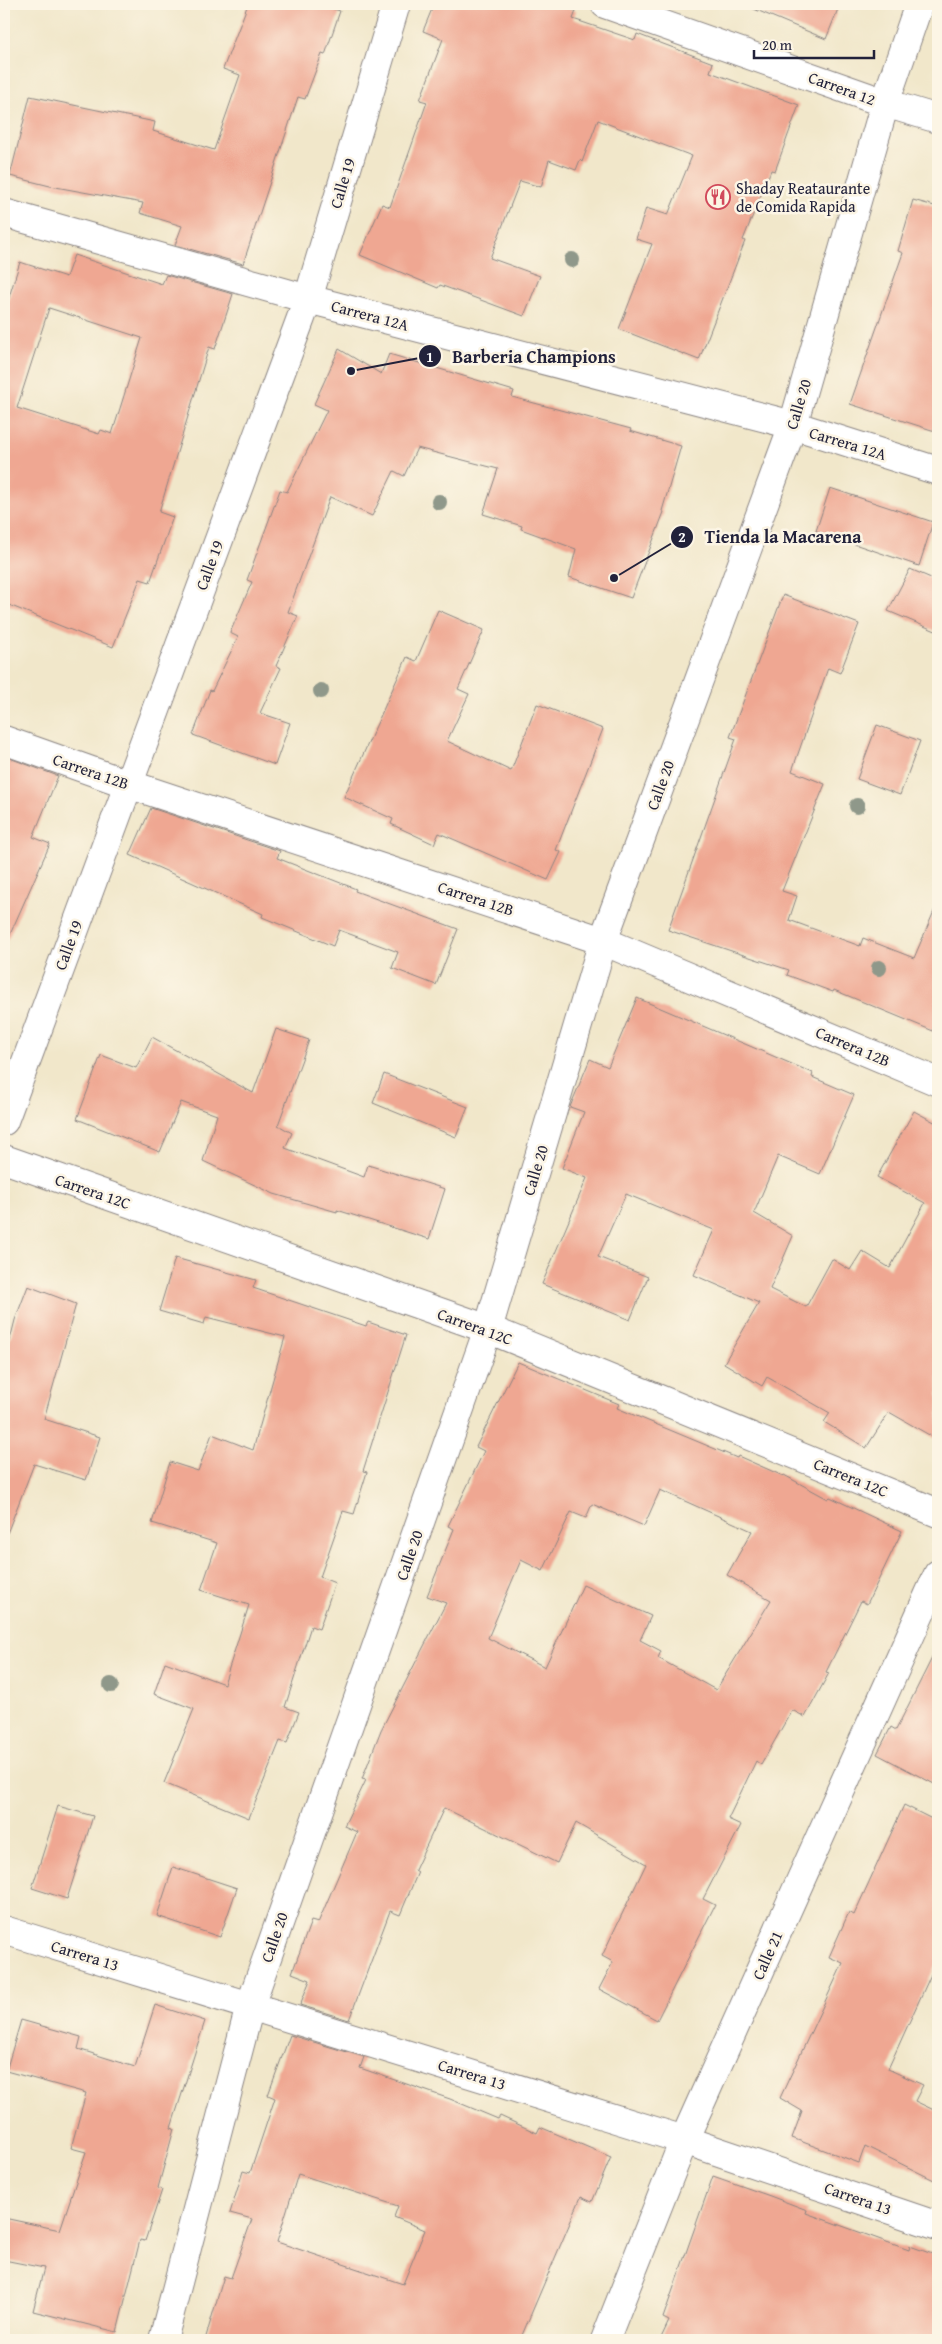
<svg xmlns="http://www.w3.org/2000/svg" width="942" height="2344" viewBox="0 0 942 2344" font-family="'Gentium Book Plus',serif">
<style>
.building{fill:#efa792;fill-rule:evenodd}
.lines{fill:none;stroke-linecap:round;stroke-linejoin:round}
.minor-casing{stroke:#8a8482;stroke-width:30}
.minor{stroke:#fff;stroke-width:28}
.tree{fill:#8f988a}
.labels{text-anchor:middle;stroke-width:5;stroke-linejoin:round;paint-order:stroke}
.street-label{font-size:16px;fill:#22223b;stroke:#fcf5e5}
.poi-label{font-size:16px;fill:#22223b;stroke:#fcf5e5;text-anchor:start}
.leader{fill:none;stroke:#22223b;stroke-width:2}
.callout-dot{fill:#22223b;stroke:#fcf5e5;stroke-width:2}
.mark-label{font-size:15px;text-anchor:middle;font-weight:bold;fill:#fff}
.callout-label{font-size:18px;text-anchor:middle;font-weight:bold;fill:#22223b;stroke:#fcf5e5;stroke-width:5;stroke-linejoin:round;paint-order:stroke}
</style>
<rect width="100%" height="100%" fill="#fcf5e5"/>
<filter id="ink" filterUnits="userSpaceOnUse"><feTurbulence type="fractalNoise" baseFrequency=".02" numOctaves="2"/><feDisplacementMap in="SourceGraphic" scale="10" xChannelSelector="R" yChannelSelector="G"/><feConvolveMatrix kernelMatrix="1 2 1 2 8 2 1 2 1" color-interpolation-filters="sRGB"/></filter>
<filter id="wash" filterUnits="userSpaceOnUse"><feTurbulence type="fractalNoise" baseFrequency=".0096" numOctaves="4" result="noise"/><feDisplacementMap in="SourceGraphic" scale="20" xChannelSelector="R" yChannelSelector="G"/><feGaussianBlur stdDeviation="1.12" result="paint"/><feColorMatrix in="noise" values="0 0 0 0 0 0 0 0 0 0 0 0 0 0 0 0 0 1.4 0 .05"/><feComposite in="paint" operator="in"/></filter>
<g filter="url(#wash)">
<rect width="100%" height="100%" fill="#f1e7ca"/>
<g id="blocks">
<!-- building -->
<g class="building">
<polygon points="248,4 319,4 340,11 325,55 322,54 305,99 298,97 243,264 175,245 182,226 140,213 143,203 50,186 10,176 30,96 155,122 153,131 214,150 240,75 223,69"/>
<polygon points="434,4 555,4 576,11 573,19 635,40 637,34 713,63 710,72 799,105 775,171 771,170 743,240 745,241 699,360 619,329 652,244 636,239 646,208 668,215 692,156 598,120 582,162 580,160 576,170 549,160 541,187 520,181 490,258 540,276 524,316 440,285 438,288 360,255 382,204 390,207 427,102 420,100 443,39 423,31"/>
<polygon points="742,4 840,4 826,39"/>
<polygon points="913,200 938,207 938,432 850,404 903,253 898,251"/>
<path d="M 74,255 L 162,284 L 166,275 L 233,294 L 215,349 L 209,347 L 159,512 L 173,517 L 150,582 L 140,579 L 113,647 L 4,603 L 4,313 L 20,262 L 66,277 ZM 49,308 L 142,338 L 112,434 L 101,430 L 99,434 L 17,408 Z"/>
<polygon points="339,349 381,374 389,354 514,391 512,397 631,429 630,431 681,446 662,511 664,512 631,598 569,577 576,549 521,529 522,526 483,514 498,469 417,448 404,476 394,471 372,516 330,497 288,612 298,616 276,666 281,668 260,713 290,723 275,765 193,735 210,690 212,691 238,637 230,633 252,582 247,580 280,490 287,492 327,410 314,404"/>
<polygon points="830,488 933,522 919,566 816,531"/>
<polygon points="910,569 938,581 938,632 888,611"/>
<polygon points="783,595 859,624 840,673 828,668 792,771 825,784 782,891 797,896 789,920 860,946 863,938 914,958 938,902 938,1033 834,990 833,992 787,975 789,970 668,930 736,739 730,737"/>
<polygon points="438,610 484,630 458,689 469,694 447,741 511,771 537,704 603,729 556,850 561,852 548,880 439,833 434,844 391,824 393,819 344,797 407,657 416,661"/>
<polygon points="877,725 920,741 900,795 857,779"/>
<polygon points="4,756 58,776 33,837 50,844 4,948"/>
<polygon points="151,808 280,851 277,858 356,889 355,891 458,929 436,985 392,968 398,952 339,930 333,946 262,917 263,914 130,855"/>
<polygon points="637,998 813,1073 812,1077 854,1095 820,1174 778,1156 754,1213 793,1236 770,1289 806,1307 832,1259 850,1270 862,1251 890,1268 925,1203 877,1177 914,1111 938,1124 938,1440 889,1412 866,1448 824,1422 830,1413 767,1377 762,1386 724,1363 759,1303 694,1275 714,1230 626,1194 598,1257 648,1277 630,1320 542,1284 587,1178 562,1168 584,1112 570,1107 590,1059 608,1067"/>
<polygon points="276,1029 309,1040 278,1125 292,1133 285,1148 364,1177 368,1165 445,1189 429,1239 337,1210 337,1212 274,1194 203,1161 217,1115 181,1102 160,1152 77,1119 101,1055 136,1068 152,1037 253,1093"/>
<polygon points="384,1074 468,1107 456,1137 373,1103"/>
<polygon points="175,1258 256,1280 253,1288 366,1326 368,1322 406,1335 363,1471 367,1472 354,1514 343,1511 320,1577 335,1583 319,1629 311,1626 285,1707 299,1712 287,1743 280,1741 249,1818 164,1783 194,1709 154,1694 165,1662 224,1684 249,1605 201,1590 217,1543 152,1523 170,1462 198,1471 212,1434 253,1450 285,1337 206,1317 204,1324 159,1311"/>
<polygon points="28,1286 76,1304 44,1419 100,1437 86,1480 34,1464 6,1536 4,1535 4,1364 15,1320"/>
<path d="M 518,1362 L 619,1404 L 617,1408 L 737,1458 L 738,1456 L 783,1476 L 784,1475 L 828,1499 L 830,1497 L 902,1531 L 867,1604 L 861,1601 L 826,1672 L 829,1673 L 805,1717 L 792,1710 L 761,1765 L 756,1761 L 728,1819 L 741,1825 L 703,1899 L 715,1905 L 657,2020 L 599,1989 L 613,1962 L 602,1956 L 646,1864 L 576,1823 L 557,1863 L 444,1808 L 415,1870 L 418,1872 L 400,1915 L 390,1911 L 349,2020 L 300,2005 L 310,1980 L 292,1973 L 311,1921 L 318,1923 L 357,1832 L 344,1826 L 366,1780 L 362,1779 L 381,1730 L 446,1603 L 427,1596 L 454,1529 L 448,1526 L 484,1451 L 476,1447 ZM 660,1490 L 752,1531 L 727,1575 L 771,1600 L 716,1690 L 658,1658 L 661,1651 L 640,1640 L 651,1616 L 583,1585 L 545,1667 L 488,1638 L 521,1560 L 543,1571 L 571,1512 L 586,1518 L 592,1504 L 644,1526 Z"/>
<polygon points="938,1646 938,1786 877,1754 891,1727 896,1730"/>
<polygon points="904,1805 938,1822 938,1959 888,2069 923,2085 915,2101 938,2112 938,2182 865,2146 859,2163 792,2138 802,2111 780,2098 843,1963 829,1957 849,1912 854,1915"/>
<polygon points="58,1806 93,1816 67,1899 32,1888"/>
<polygon points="173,1867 237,1888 220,1937 157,1916"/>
<polygon points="155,2005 205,2021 171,2128 174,2129 158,2188 162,2190 145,2241 140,2240 117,2332 33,2311 44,2268 4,2260 4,2218 60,2230 86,2152 71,2148 86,2093 6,2071 21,2020 81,2037 78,2049 135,2067"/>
<path d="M 290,2035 L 364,2057 L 360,2068 L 450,2099 L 498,2119 L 500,2116 L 537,2133 L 540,2127 L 611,2157 L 592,2202 L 581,2197 L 520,2340 L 205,2340 L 224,2276 L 231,2278 L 252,2219 L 230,2213 L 243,2171 L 250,2173 L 275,2098 L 268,2095 ZM 298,2174 L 398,2206 L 394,2217 L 425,2230 L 403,2284 L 277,2242 Z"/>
<polygon points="713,2176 770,2196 807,2210 806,2213 909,2250 910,2246 938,2256 938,2340 660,2340 669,2321 663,2318"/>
</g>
</g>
</g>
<g filter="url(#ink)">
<use href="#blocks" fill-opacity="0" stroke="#8a8482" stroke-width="1"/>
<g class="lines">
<defs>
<g id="minor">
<polyline points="605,4 885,103 938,119"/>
<polyline points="4,213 308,299 793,425 938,471"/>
<polyline points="4,740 128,784 603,941 938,1082"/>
<polyline points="4,1121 308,299 396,4"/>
<polyline points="4,1159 488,1329 938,1513"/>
<polyline points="4,1930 684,2140 938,2226"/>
<polyline points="163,2340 250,2006 488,1329 603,941 793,425 885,103 919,4"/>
<polyline points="605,2340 684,2140 938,1574"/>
</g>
</defs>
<!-- minor casing -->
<use href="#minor" class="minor-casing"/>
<!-- minor -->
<use href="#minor" class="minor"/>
</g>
<!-- trees -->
<g class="tree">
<circle cx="572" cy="260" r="8"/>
<circle cx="439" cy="502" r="8"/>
<circle cx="321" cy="691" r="8"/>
<circle cx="857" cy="806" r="8"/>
<circle cx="879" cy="968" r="8"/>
<circle cx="111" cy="1685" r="8"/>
</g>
</g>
<!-- icons -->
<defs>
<symbol id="restaurant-ring" viewBox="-11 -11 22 22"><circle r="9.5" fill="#fcf5e5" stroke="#d1495b" stroke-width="1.5"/><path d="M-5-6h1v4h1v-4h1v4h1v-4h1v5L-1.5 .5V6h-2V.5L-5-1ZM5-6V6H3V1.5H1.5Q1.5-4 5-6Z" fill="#d1495b"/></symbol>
</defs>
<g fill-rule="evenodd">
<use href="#restaurant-ring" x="704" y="183" width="28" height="28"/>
</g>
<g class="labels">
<!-- street labels -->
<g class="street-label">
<text transform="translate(842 88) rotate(20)" y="6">Carrera 12</text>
<text transform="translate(342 183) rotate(-73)" y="6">Calle 19</text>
<text transform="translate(370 315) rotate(15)" y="6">Carrera 12A</text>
<text transform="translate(798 404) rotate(-73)" y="6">Calle 20</text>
<text transform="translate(848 443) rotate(17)" y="6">Carrera 12A</text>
<text transform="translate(209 565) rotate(-70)" y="6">Calle 19</text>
<text transform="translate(91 771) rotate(19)" y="6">Carrera 12B</text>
<text transform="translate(660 785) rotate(-70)" y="6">Calle 20</text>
<text transform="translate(476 898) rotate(18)" y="6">Carrera 12B</text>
<text transform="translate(68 945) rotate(-70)" y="6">Calle 19</text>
<text transform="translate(853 1046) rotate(23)" y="6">Carrera 12B</text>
<text transform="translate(535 1170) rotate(-73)" y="6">Calle 20</text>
<text transform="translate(93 1191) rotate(19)" y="6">Carrera 12C</text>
<text transform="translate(475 1326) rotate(20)" y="6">Carrera 12C</text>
<text transform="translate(851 1477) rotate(22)" y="6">Carrera 12C</text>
<text transform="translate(409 1555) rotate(-71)" y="6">Calle 20</text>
<text transform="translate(274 1937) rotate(-71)" y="6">Calle 20</text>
<text transform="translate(85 1955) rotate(17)" y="6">Carrera 13</text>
<text transform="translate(767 1955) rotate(-66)" y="6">Calle 21</text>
<text transform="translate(472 2074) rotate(17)" y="6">Carrera 13</text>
<text transform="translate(858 2198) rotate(19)" y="6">Carrera 13</text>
</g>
<!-- poi labels -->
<g class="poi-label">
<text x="736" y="194">Shaday Reataurante<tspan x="736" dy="18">de Comida Rapida</tspan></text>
</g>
</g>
<!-- callouts -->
<path class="leader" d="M351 371L430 356M614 578L682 537"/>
<g class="callout-dot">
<circle cx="351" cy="371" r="5"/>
<circle cx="614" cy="578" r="5"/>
<circle cx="430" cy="356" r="12"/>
<circle cx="682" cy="537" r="12"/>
</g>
<g class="mark-label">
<text x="430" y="362">1</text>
<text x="682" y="542">2</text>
</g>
<g class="callout-label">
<text x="534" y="363">Barberia Champions</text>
<text x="783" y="543">Tienda la Macarena</text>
</g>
<!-- margin -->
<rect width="942" height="2344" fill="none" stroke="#fcf5e5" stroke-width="20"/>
<!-- scale -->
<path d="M754 50v8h120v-8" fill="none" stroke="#22223b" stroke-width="2.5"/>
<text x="762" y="50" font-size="15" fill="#22223b" stroke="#fcf5e5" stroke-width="4" paint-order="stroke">20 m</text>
</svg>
